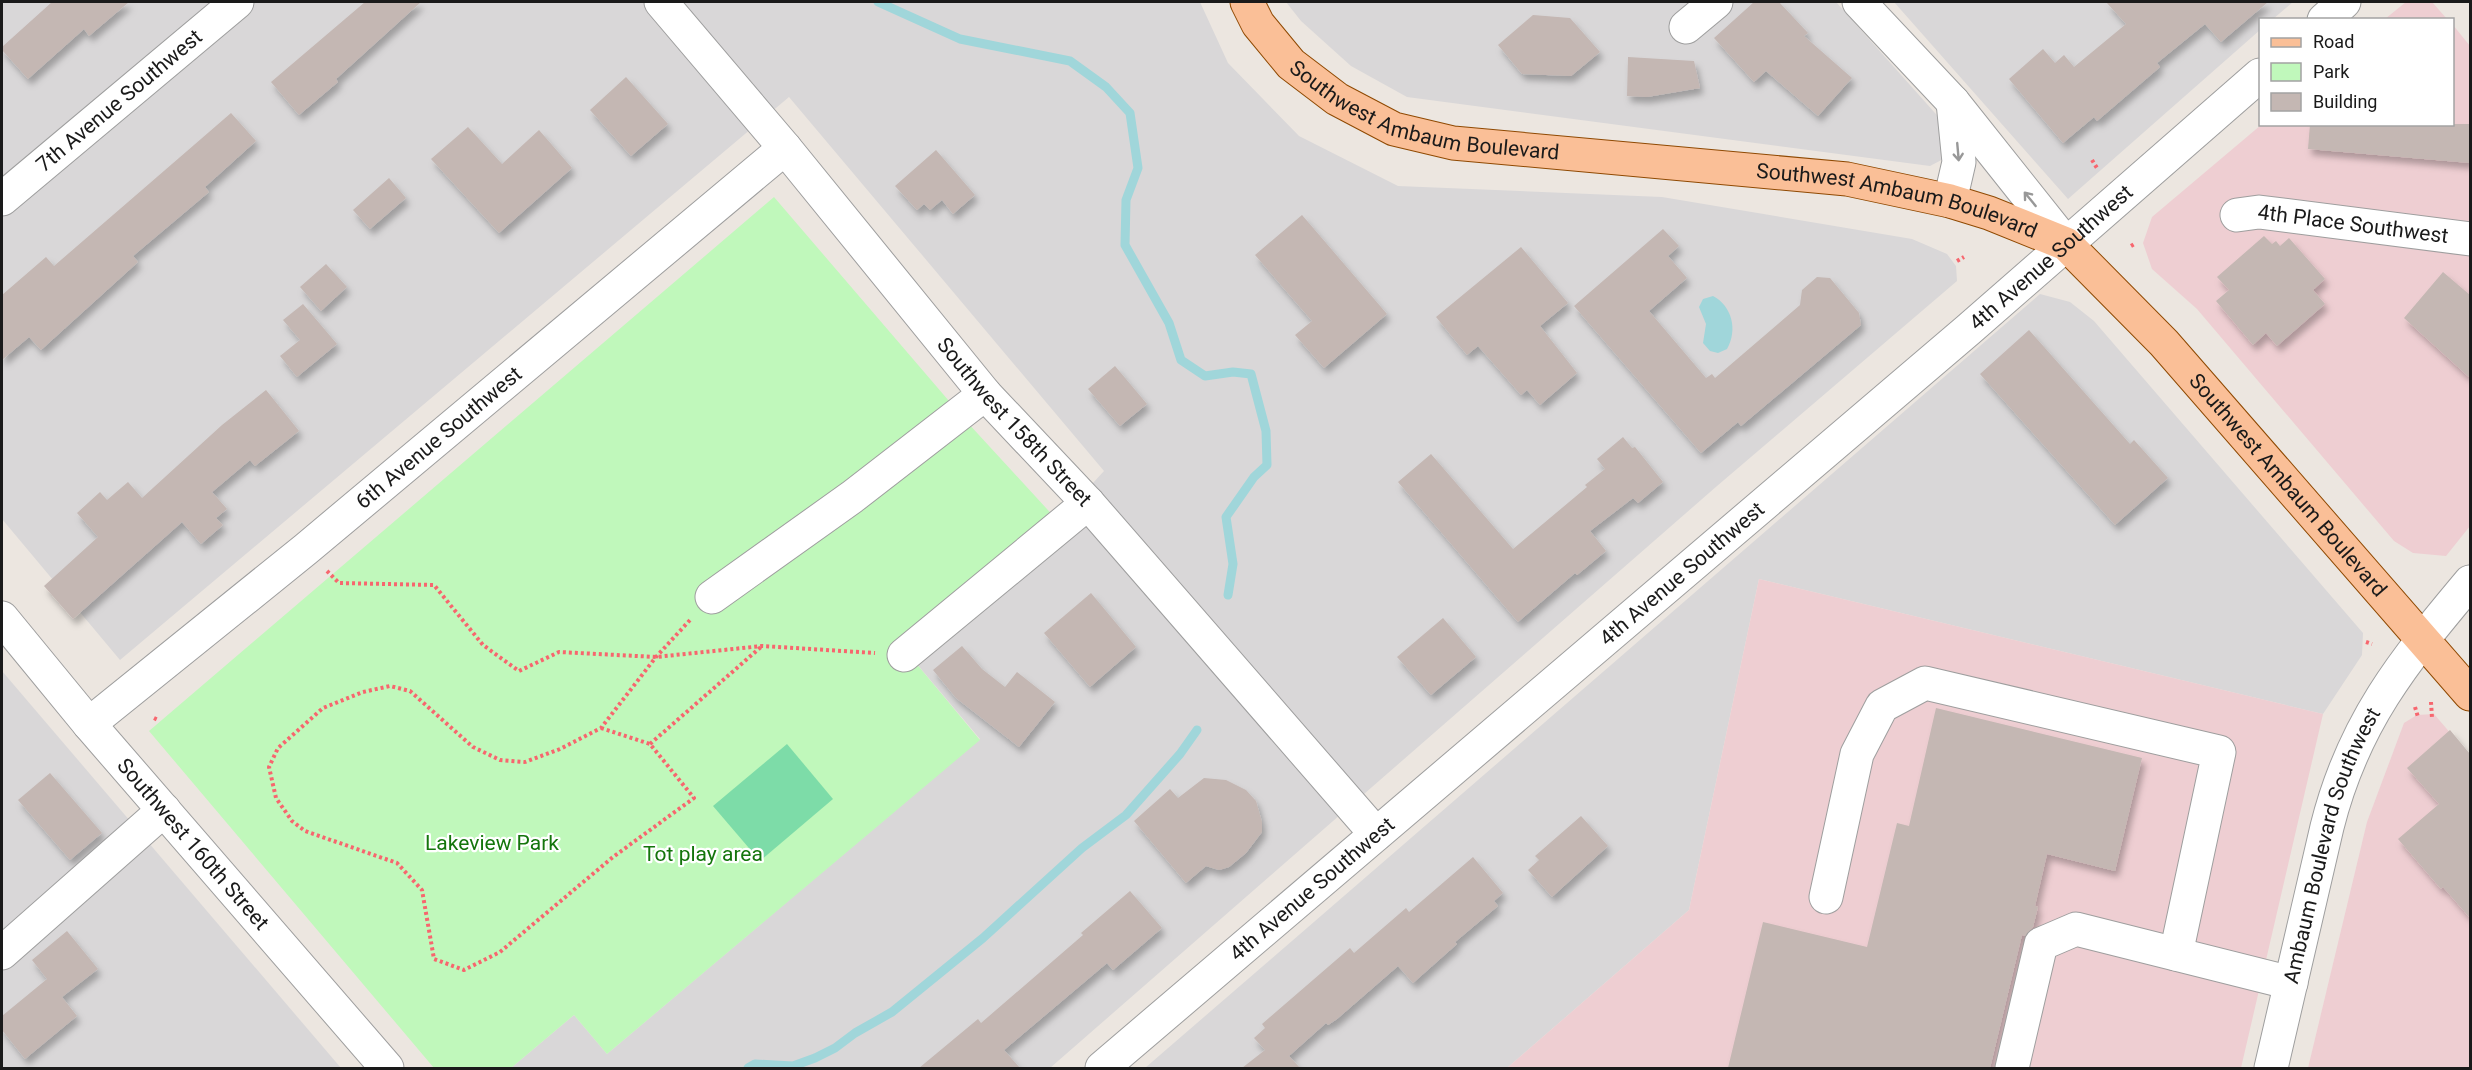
<svg xmlns="http://www.w3.org/2000/svg" width="2472" height="1070" viewBox="0 0 2472 1070" font-family="Roboto,sans-serif">
<style>
.residential{fill:#d9d7d8}
.commercial{fill:#eeced2}
.park{fill:#c0f8bb}
.pitch{fill:#7ddca8}
.water{fill:#a0d6da}
.lines{fill:none;stroke-linecap:round;stroke-linejoin:round}
.stream{stroke:#a0d6da;stroke-width:9}
.building{fill:#c4b7b3;filter:url(#shadow)}
.minor-casing{stroke:#9e9e9e;stroke-width:35}
.major-casing{stroke:#8f4902;stroke-width:35}
.path{stroke:#f7666e;stroke-width:4;stroke-dasharray:3 3;stroke-linecap:butt}
.minor{stroke:#fff;stroke-width:33}
.major{stroke:#fabf97;stroke-width:33}
.oneway{stroke:#989898}
.labels{text-anchor:middle;stroke-width:4.5;stroke-linejoin:round;paint-order:stroke}
.street-label{font-size:21px;fill:#1a1a1a;stroke:#fff}
.park-label{font-size:21px;fill:#14750c;stroke:#fff}
</style>
<defs>
<filter id="shadow"><feDropShadow dx="3.5" dy="6" stdDeviation="3" flood-color="#0004"/></filter>
</defs>
<rect width="100%" height="100%" fill="#ece6e0"/>
<!-- residential -->
<g class="residential">
<polygon points="2,2 1200,2 1228,63 1299,136 1398,186 1662,197 1912,239 1947,254 1956,266 1957,281 1717,486 1050,1068 511,1068 574,1015 607,1054 980,739 905,650 1058,521 1104,471 789,97 120,660 2,519"/>
<polygon points="1286,2 1836,2 1943,122 1949,156 1930,166 1407,97 1351,66 1301,21"/>
<polygon points="1894,2 2293,2 2273,19 2260,20 2260,30 2068,199"/>
<polygon points="2040,294 2070,302 2094,321 2363,633 2362,655 2323,714 1759,579 1689,910 1507,1068 1145,1068"/>
<polygon points="2,671 341,1068 2,1068"/>
</g>
<!-- commercial -->
<g class="commercial">
<polygon points="2406,2 2432,2 2447,19 2385,19"/>
<polygon points="2453,25 2470,46 2470,526 2446,556 2413,553 2394,541 2197,309 2152,269 2143,243 2152,217 2261,125 2452,124"/>
<polygon points="1759,579 2323,714 2241,1068 1507,1068 1689,910"/>
<polygon points="2434,714 2470,756 2470,1068 2308,1068 2367,822 2404,723 2417,715"/>
</g>
<!-- park -->
<polygon class="park" points="774,197 967,422 1058,521 905,650 980,740 607,1054 574,1015 511,1068 434,1068 149,731"/>
<!-- pitch -->
<polygon class="pitch" points="787,744 833,799 760,861 713,806"/>
<!-- water -->
<path class="water" d="M 1713,296 C 1732,306 1738,330 1727,349 L 1718,353 L 1710,351 L 1703,343 L 1706,324 L 1699,307 L 1703,299 Z"/>
<g class="lines">
<!-- stream -->
<g class="stream">
<polyline points="878,2 960,39 1070,61 1106,87 1130,113 1138,168 1126,200 1125,245 1169,323 1181,360 1205,376 1233,372 1251,374 1266,431 1267,465 1254,477 1226,517 1233,564 1228,595"/>
<polyline points="748,1068 755,1064 793,1066 815,1058 835,1048 855,1033 892,1012 983,938 1082,848 1126,815 1180,754 1197,730"/>
</g>
</g>
<!-- building -->
<g class="building">
<polygon points="52,2 129,2 89,36 84,29 28,79 2,50 2,47"/>
<polygon points="365,2 421,2 336,79 338,82 299,115 271,82"/>
<polygon points="1754,2 1779,2 1808,33 1804,36 1852,78 1818,116 1766,71 1754,82 1714,38"/>
<polygon points="2106,2 2268,2 2221,42 2205,24 2157,63 2160,67 2097,121 2094,117 2063,143 2009,79 2043,49 2055,63 2064,55 2074,67 2126,24"/>
<polygon points="1533,15 1570,18 1600,52 1571,76 1522,74 1498,45"/>
<polygon points="1628,57 1694,61 1700,88 1647,97 1627,96"/>
<polygon points="626,77 668,124 631,156 590,110"/>
<polygon points="231,113 256,141 205,187 209,192 133,256 138,262 41,350 29,337 2,360 2,295 46,257 54,266"/>
<polygon points="2310,124 2470,124 2470,163 2308,149"/>
<polygon points="468,127 502,164 539,130 572,168 499,233 431,159"/>
<polygon points="936,150 975,195 953,214 942,200 930,210 924,204 917,210 895,186"/>
<polygon points="389,178 406,198 370,229 353,210"/>
<polygon points="1302,215 1387,314 1324,368 1295,335 1312,321 1255,255"/>
<polygon points="1663,229 1679,246 1668,256 1687,278 1649,311 1706,378 1712,374 1715,378 1800,305 1802,290 1817,277 1830,278 1859,313 1861,325 1741,426 1738,422 1701,453 1574,306"/>
<polygon points="2264,236 2272,244 2276,241 2280,246 2289,238 2325,279 2313,290 2325,304 2277,346 2266,333 2253,345 2216,301 2229,290 2217,277"/>
<polygon points="1521,247 1568,303 1540,326 1577,373 1540,405 1527,390 1521,395 1478,346 1467,355 1436,317"/>
<polygon points="326,264 347,287 321,311 300,287"/>
<polygon points="2443,272 2470,295 2470,378 2404,318"/>
<polygon points="303,304 337,344 297,377 280,356 300,340 283,320"/>
<polygon points="2029,330 2130,444 2134,440 2168,478 2115,525 1980,374"/>
<polygon points="1115,366 1147,404 1120,426 1088,389"/>
<polygon points="266,390 299,431 255,466 250,460 212,492 227,509 216,518 223,525 201,544 182,522 73,619 44,586 98,537 77,513 100,492 107,500 128,482 142,498 222,425"/>
<polygon points="1623,437 1632,448 1635,447 1663,482 1638,503 1633,498 1590,531 1606,551 1577,575 1575,573 1518,622 1398,482 1431,454 1513,549 1587,487 1585,485 1605,469 1597,459"/>
<polygon points="1091,593 1136,647 1090,687 1044,633"/>
<polygon points="1443,618 1476,657 1431,695 1397,657"/>
<polygon points="962,646 982,669 1005,687 1017,672 1055,702 1019,747 956,698 933,670"/>
<polygon points="1936,708 2142,758 2115,871 2047,854 2035,906 2038,907 2033,927 2025,936 2022,935 1990,1068 1728,1068 1763,922 1867,947 1897,823 1909,826"/>
<polygon points="2450,730 2470,754 2470,918 2443,887 2441,889 2398,839 2439,804 2407,768"/>
<polygon points="50,773 102,833 70,860 18,800"/>
<polygon points="1204,778 1226,780 1246,790 1256,801 1262,822 1262,832 1246,853 1229,867 1219,870 1206,866 1186,883 1134,821 1170,789 1178,798"/>
<polygon points="1581,816 1608,846 1552,897 1528,870 1539,860 1535,856"/>
<polygon points="1473,857 1503,893 1494,901 1498,906 1455,942 1457,944 1413,983 1398,966 1337,1019 1328,1025 1326,1023 1289,1056 1300,1068 1242,1068 1265,1050 1254,1038 1265,1028 1262,1024 1350,948 1354,953 1406,908 1409,912"/>
<polygon points="1130,891 1162,928 1113,970 1107,963 1004,1050 1020,1068 919,1068 978,1019 981,1023 1083,935 1081,933"/>
<polygon points="67,931 98,969 62,997 77,1016 25,1059 2,1030 2,1016 47,979 32,960"/>
</g>
<g class="lines">
<defs>
<g id="minor">
<path id="s1" d="M 661,2 L 785,148 L 985,394 L 1088,503 L 1376,834"/>
<polyline points="1859,2 1953,102 2066,244"/>
<polyline points="2324,20 2344,2"/>
<polyline points="1686,27 1716,2"/>
<path id="s2" d="M 2,199 L 237,2"/>
<polyline points="1950,201 1959,162 1953,102"/>
<path id="s3" d="M 2237,215 L 2259,212 L 2470,239"/>
<polyline points="712,597 852,497 985,394"/>
<path id="s4" d="M 2,618 L 89,724 L 387,1068"/>
<polyline points="904,655 1088,503"/>
<path id="s5" d="M 89,724 L 306,549 L 785,148"/>
<polyline points="1826,897 1857,754 1882,706 1925,683 2219,752 2176,954"/>
<polyline points="2,953 164,810"/>
<path id="s6" d="M 1102,1068 L 1968,330 L 2260,75"/>
<polyline points="2012,1068 2041,944 2076,929 2291,983"/>
<path id="s7" d="M 2271,1068 L 2327,827 C 2353,723 2403,662 2470,582"/>
</g>
<g id="major">
<path id="s8" d="M 1247,2 L 1258,24 L 1291,64 L 1337,99 L 1394,129 L 1453,143 L 1847,179 L 1950,201 L 1989,213 L 2066,244 L 2164,343 L 2470,694"/>
</g>
</defs>
<!-- minor casing -->
<use href="#minor" class="minor-casing"/>
<!-- major casing -->
<use href="#major" class="major-casing"/>
<!-- path -->
<g class="path">
<polyline points="2092,160 2097,168"/>
<polyline points="2131,246 2136,243"/>
<polyline points="1957,261 1964,257"/>
<polyline points="327,571 339,583 434,585 483,645 519,671 559,652 656,657 762,646 875,653"/>
<polyline points="2366,642 2372,644"/>
<polyline points="2431,702 2432,718"/>
<polyline points="2415,707 2418,717"/>
<polyline points="154,718 158,720"/>
<polyline points="601,728 650,744 694,798 613,857 500,952 464,970 434,959 422,890 397,863 305,831 292,821 276,798 269,767 278,748 323,708 363,692 390,686 410,691 473,747 500,760 525,762 560,749 601,728 656,657 690,620"/>
<polyline points="650,744 762,646"/>
</g>
<!-- minor -->
<use href="#minor" class="minor"/>
<!-- major -->
<use href="#major" class="major"/>
</g>
<!-- one-way arrows -->
<defs><path id="oneway-shaft" d="M-6 0H5M1.5-3L5.5 0L1.5 3" fill="none" stroke-width="1.6" stroke-linecap="round" stroke-linejoin="round" transform="scale(1.5)"/></defs>
<g class="oneway">
<use href="#oneway-shaft" transform="translate(1958 152) rotate(85)"/>
<use href="#oneway-shaft" transform="translate(2030 199) rotate(-129)"/>
</g>
<g class="labels">
<!-- street labels -->
<g class="street-label">
<text dy="7" stroke="none"><textPath href="#s2" startOffset="153">7th Avenue Southwest</textPath></text>
<text dy="7" stroke="none"><textPath href="#s8" startOffset="222">Southwest Ambaum Boulevard</textPath></text>
<text dy="7" stroke="none"><textPath href="#s8" startOffset="708">Southwest Ambaum Boulevard</textPath></text>
<text dy="7" stroke="none"><textPath href="#s3" startOffset="117">4th Place Southwest</textPath></text>
<text dy="7" stroke="none"><textPath href="#s6" startOffset="1248">4th Avenue Southwest</textPath></text>
<text dy="7" stroke="none"><textPath href="#s1" startOffset="549">Southwest 158th Street</textPath></text>
<text dy="7" stroke="none"><textPath href="#s5" startOffset="452">6th Avenue Southwest</textPath></text>
<text dy="7" stroke="none"><textPath href="#s8" startOffset="1212">Southwest Ambaum Boulevard</textPath></text>
<text dy="7" stroke="none"><textPath href="#s6" startOffset="762">4th Avenue Southwest</textPath></text>
<text dy="7" stroke="none"><textPath href="#s4" startOffset="296">Southwest 160th Street</textPath></text>
<text dy="7" stroke="none"><textPath href="#s7" startOffset="231">Ambaum Boulevard Southwest</textPath></text>
<text dy="7" stroke="none"><textPath href="#s6" startOffset="276">4th Avenue Southwest</textPath></text>
</g>
<!-- park labels -->
<g class="park-label">
<text x="492" y="850">Lakeview Park</text>
<text x="703" y="861">Tot play area</text>
</g>
</g>
<!-- border -->
<rect width="2472" height="1070" fill="none" stroke="#1a1a1a" stroke-width="6"/>
<!-- legend -->
<rect x="2259" y="18" width="195" height="108" fill="#ffffff" stroke="#a3a3a3" stroke-width="1.5"/>
<rect x="2271" y="38" width="30" height="9" fill="#fabf97" stroke="#a3a3a3" stroke-width="1.5"/>
<text x="2313" y="48" font-size="18" fill="#1a1a1a">Road</text>
<rect x="2271" y="63" width="30" height="18" fill="#c0f8bb" stroke="#a3a3a3" stroke-width="1.5"/>
<text x="2313" y="78" font-size="18" fill="#1a1a1a">Park</text>
<rect x="2271" y="93" width="30" height="18" fill="#c4b7b3" stroke="#a3a3a3" stroke-width="1.5"/>
<text x="2313" y="108" font-size="18" fill="#1a1a1a">Building</text>
</svg>
